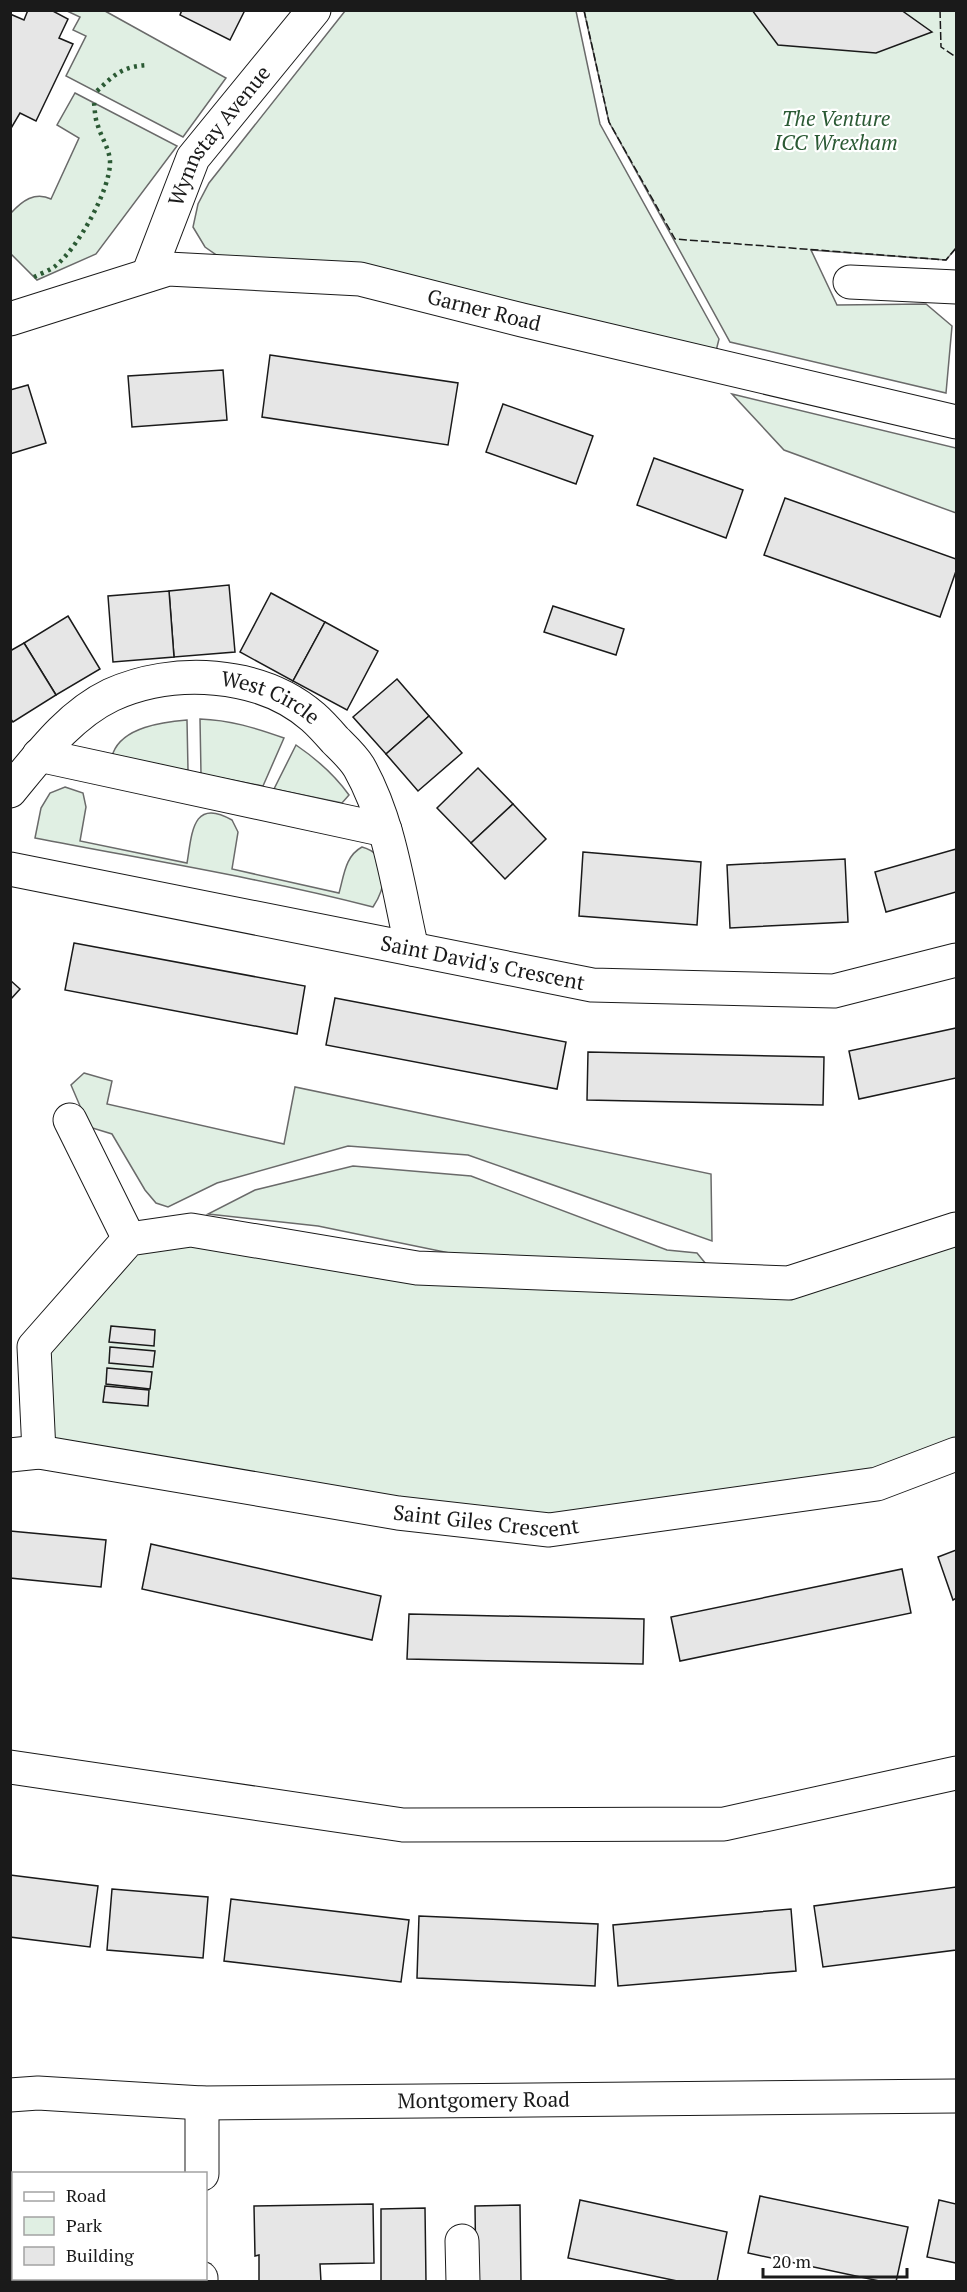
<svg xmlns="http://www.w3.org/2000/svg" width="967" height="2292" viewBox="0 0 967 2292" font-family="'PT Serif',serif">
<style>
.green{fill:#e0efe3;stroke:#6a6a6a;stroke-width:1.5}
.building{fill:#e6e6e6;stroke:#1a1a1a;stroke-width:1.5}
.lines{fill:none;stroke-linecap:round;stroke-linejoin:round}
.minor-casing{stroke:#1a1a1a;stroke-width:35}
.minor{stroke:#fff;stroke-width:33}
.hedge{stroke:#2b5a34;stroke-width:4.5;stroke-dasharray:3 4.5;stroke-linecap:butt}
.fence{stroke:#1a1a1a;stroke-width:1.5;stroke-dasharray:8 3;stroke-linecap:butt}
.labels{text-anchor:middle;stroke-width:4.5;stroke-linejoin:round;paint-order:stroke}
.park-label{font-size:21px;font-style:italic;fill:#2b5a34;stroke:#fff}
.street-label{font-size:21px;fill:#1a1a1a;stroke:#fff}
</style>
<rect width="100%" height="100%" fill="#fff"/>
<!-- green -->
<g class="green">
<polygon points="105,11 226,78 183,137 66,76 86,36 73,30 80,17 67,11"/>
<polygon points="345,11 576,11 600,124 719,339 715,355 225,261 205,247 193,227 198,204 209,183"/>
<polygon points="584,11 956,11 956,248 946,260 811,250 837,305 926,304 952,326 946,393 730,342 609,122"/>
<path d="M 75,93 L 177,146 L 96,254 L 37,280 L 11,254 L 11,213 C 22,201 35,191 51,199 L 79,138 L 57,125 Z"/>
<polygon points="732,394 956,448 956,513 784,450"/>
<path d="M 200,719 C 230,720 256,728 284,738 L 263,786 L 201,774 Z"/>
<path d="M 187,720 L 188,770 L 153,771 L 118,763 L 113,753 C 123,727 163,722 187,720 Z"/>
<path d="M 296,745 C 318,760 334,774 349,795 L 342,803 L 274,789 Z"/>
<path d="M 65,787 L 83,793 L 86,807 L 80,841 L 187,863 C 192,834 192,797 232,820 L 238,832 L 232,869 L 339,893 C 344,876 345,856 362,847 C 391,855 387,886 373,907 C 261,878 148,860 35,838 L 41,808 L 50,793 Z"/>
<polygon points="84,1073 112,1081 107,1104 284,1144 295,1087 711,1174 712,1241 468,1155 348,1146 217,1183 168,1207 156,1203 145,1190 112,1134 89,1127 71,1085"/>
<polygon points="353,1166 471,1176 667,1250 697,1253 706,1264 459,1255 318,1226 208,1214 255,1190"/>
<polygon points="956,1229 956,1454 549,1530 39,1452 34,1347 129,1239 417,1268 789,1283"/>
</g>
<!-- building -->
<g class="building">
<polygon points="28,10 51,10 68,19 59,38 73,44 36,121 20,113 10,130 10,14 24,20"/>
<polygon points="182,10 245,10 230,40 180,15"/>
<polygon points="752,10 901,10 932,32 876,53 778,45"/>
<polygon points="270,355 458,383 448,445 262,417"/>
<polygon points="223,370 227,420 132,427 128,376"/>
<polygon points="28,385 46,443 10,454 10,390"/>
<polygon points="503,404 593,436 576,484 486,452"/>
<polygon points="654,458 743,490 726,538 637,505"/>
<polygon points="785,498 956,559 956,571 940,617 764,555"/>
<polygon points="229,585 235,652 174,657 169,591"/>
<polygon points="169,591 174,657 113,662 108,596"/>
<polygon points="271,593 325,622 293,681 240,652"/>
<polygon points="553,606 624,629 616,655 544,632"/>
<polygon points="68,616 100,669 56,695 24,643"/>
<polygon points="325,622 378,651 347,710 293,681"/>
<polygon points="24,643 56,695 13,722 10,718 10,651"/>
<polygon points="397,679 429,716 386,754 353,717"/>
<polygon points="429,716 462,753 418,791 386,754"/>
<polygon points="478,768 513,804 471,843 437,808"/>
<polygon points="513,804 546,839 505,879 471,843"/>
<polygon points="956,849 956,892 886,912 875,872"/>
<polygon points="583,852 701,862 697,925 579,916"/>
<polygon points="845,859 848,922 730,928 727,865"/>
<polygon points="74,943 305,986 297,1034 65,990"/>
<polygon points="10,980 20,989 10,1000"/>
<polygon points="335,998 566,1042 557,1089 326,1045"/>
<polygon points="956,1028 956,1078 859,1099 849,1051"/>
<polygon points="588,1052 824,1057 823,1105 587,1100"/>
<polygon points="111,1326 155,1330 154,1346 109,1342"/>
<polygon points="110,1347 155,1351 153,1367 109,1363"/>
<polygon points="107,1368 152,1372 150,1389 106,1384"/>
<polygon points="105,1386 149,1390 148,1406 103,1402"/>
<polygon points="10,1531 106,1540 101,1587 10,1578"/>
<polygon points="151,1544 381,1596 372,1640 142,1589"/>
<polygon points="956,1550 956,1598 953,1600 938,1557"/>
<polygon points="902,1569 911,1613 680,1661 671,1617"/>
<polygon points="409,1614 644,1619 643,1664 407,1659"/>
<polygon points="10,1875 98,1886 90,1947 10,1937"/>
<polygon points="956,1887 956,1950 823,1967 814,1906"/>
<polygon points="112,1889 208,1897 203,1958 107,1950"/>
<polygon points="231,1899 409,1920 401,1982 224,1961"/>
<polygon points="791,1909 796,1971 618,1986 613,1925"/>
<polygon points="419,1916 598,1924 595,1986 417,1978"/>
<polygon points="760,2196 908,2227 896,2282 884,2282 748,2253"/>
<polygon points="580,2200 727,2232 717,2282 682,2282 568,2258"/>
<polygon points="939,2200 956,2204 956,2263 927,2257"/>
<polygon points="373,2204 374,2263 320,2264 321,2282 259,2282 259,2255 255,2256 254,2206"/>
<polygon points="520,2205 521,2282 476,2282 475,2206"/>
<polygon points="425,2208 426,2282 381,2282 381,2209"/>
<rect x="10" y="2212" width="4" height="59"/>
</g>
<g class="lines">
<defs>
<g id="minor">
<path id="s1" d="M 148,275 L 193,158 L 314,10"/>
<polyline points="850,282 956,287"/>
<path id="s2" d="M 10,319 L 168,269 L 360,279 L 522,320 L 956,422"/>
<polyline points="39,755 385,830"/>
<path id="s3" d="M 10,791 C 39,756 69,715 111,695 C 173,667 260,671 313,717 C 321,724 328,732 335,740 C 343,748 353,757 359,767 C 390,822 398,888 412,949"/>
<path id="s4" d="M 10,869 L 592,985 L 834,991 L 956,960"/>
<polyline points="70,1120 129,1239"/>
<polyline points="39,1452 34,1347 129,1239 191,1230 417,1268 789,1283 956,1229"/>
<path id="s5" d="M 10,1455 L 39,1452 L 398,1513 L 549,1530 L 877,1484 L 956,1454"/>
<polyline points="10,1767 403,1825 724,1824 956,1773"/>
<path id="s6" d="M 10,2095 L 38,2093 L 202,2103 L 956,2096"/>
<polyline points="202,2174 202,2103"/>
<polyline points="462,2241 463,2282"/>
<polyline points="201,2282 201,2278"/>
</g>
</defs>
<!-- minor casing -->
<use href="#minor" class="minor-casing"/>
<!-- minor -->
<use href="#minor" class="minor"/>
<!-- hedge -->
<g class="hedge">
<path d="M 97,91 C 115,74 123,66 149,65"/>
<path d="M 34,277 C 40,274 48,271 54,267 C 77,250 111,189 110,161 C 109,148 102,139 98,126 C 95,119 95,111 94,103"/>
</g>
<!-- fence -->
<g class="fence">
<polyline points="584,10 609,122 675,239 946,260 956,248"/>
<polyline points="940,10 941,47 956,57"/>
</g>
</g>
<g class="labels">
<!-- park labels -->
<g class="park-label">
<text x="836" y="126">The Venture<tspan x="836" dy="24">ICC Wrexham</tspan></text>
</g>
<!-- street labels -->
<g class="street-label">
<text dy="7" stroke="none"><textPath href="#s1" startOffset="158">Wynnstay Avenue</textPath></text>
<text dy="7" stroke="none"><textPath href="#s2" startOffset="486">Garner Road</textPath></text>
<text dy="7" stroke="none"><textPath href="#s3" startOffset="306">West Circle</textPath></text>
<text dy="7" stroke="none"><textPath href="#s4" startOffset="482">Saint David's Crescent</textPath></text>
<text dy="7" stroke="none"><textPath href="#s5" startOffset="482">Saint Giles Crescent</textPath></text>
<text dy="7" stroke="none"><textPath href="#s6" startOffset="474">Montgomery Road</textPath></text>
</g>
</g>
<!-- border -->
<rect width="967" height="2292" fill="none" stroke="#1a1a1a" stroke-width="24"/>
<!-- legend -->
<rect x="12" y="2172" width="195" height="108" fill="#ffffff" stroke="#a3a3a3" stroke-width="1.5"/>
<rect x="24" y="2192" width="30" height="9" fill="#ffffff" stroke="#a3a3a3" stroke-width="1.5"/>
<text x="66" y="2202" font-size="18" fill="#1a1a1a">Road</text>
<rect x="24" y="2217" width="30" height="18" fill="#e0efe3" stroke="#a3a3a3" stroke-width="1.5"/>
<text x="66" y="2232" font-size="18" fill="#1a1a1a">Park</text>
<rect x="24" y="2247" width="30" height="18" fill="#e6e6e6" stroke="#a3a3a3" stroke-width="1.5"/>
<text x="66" y="2262" font-size="18" fill="#1a1a1a">Building</text>
<!-- scale -->
<path d="M763 2268v9h144v-9" fill="none" stroke="#1a1a1a" stroke-width="3"/>
<text x="772" y="2268" font-size="18" fill="#1a1a1a" stroke="#ffffff" stroke-width="4.5" paint-order="stroke">20 m</text>
</svg>
